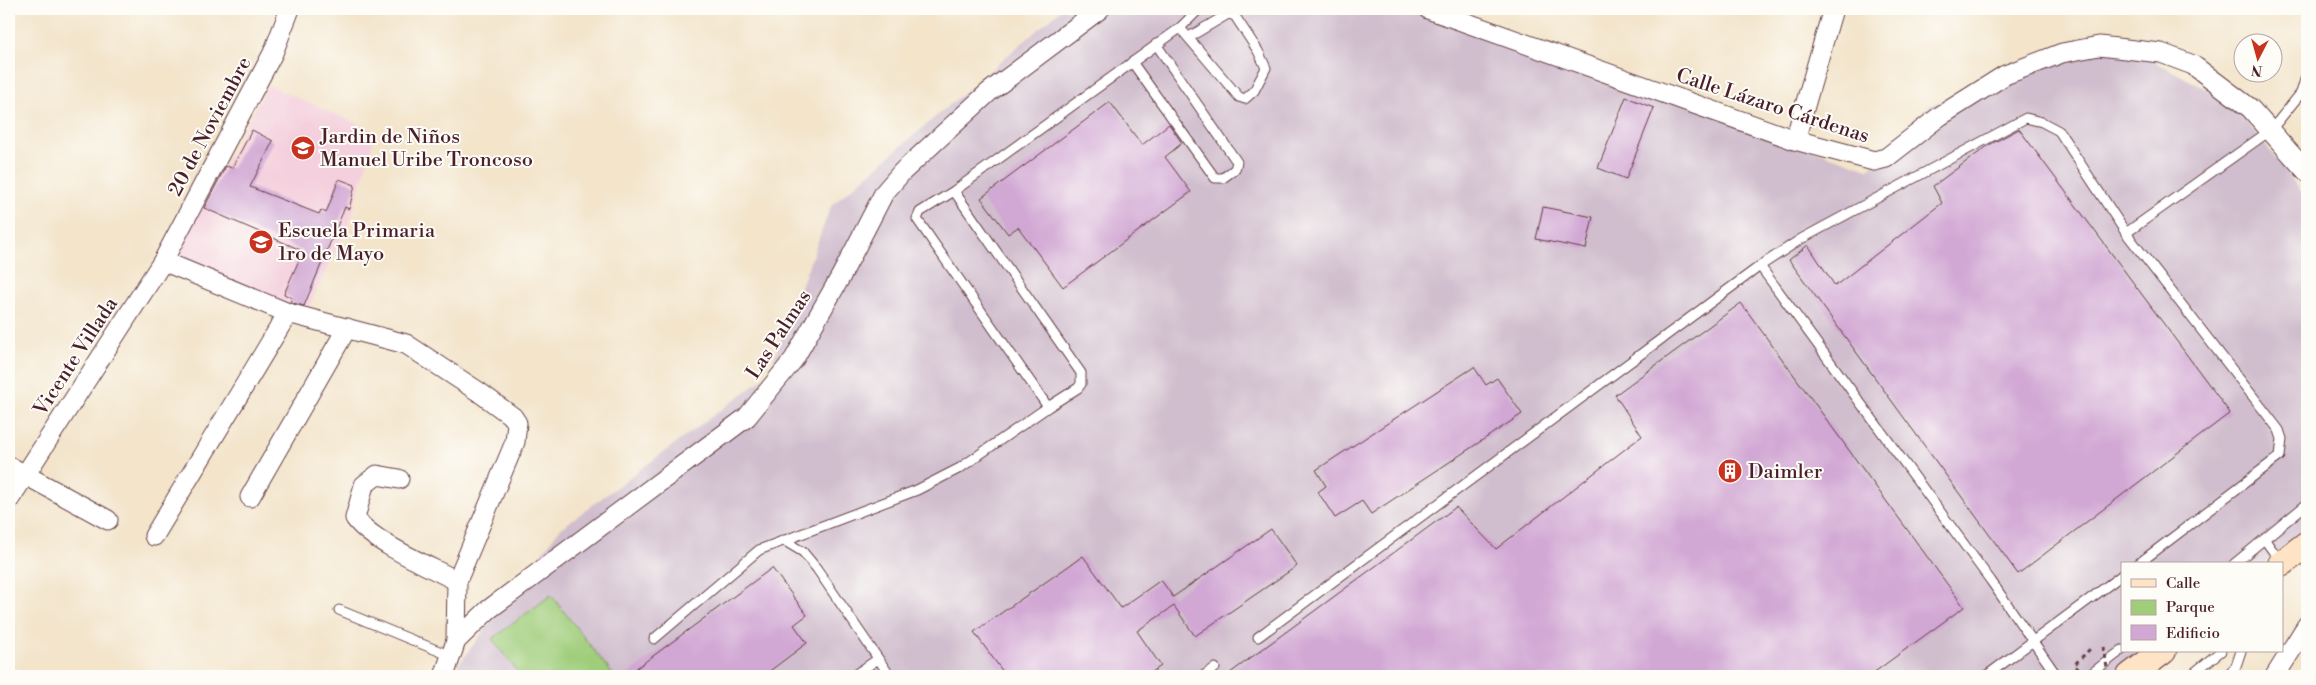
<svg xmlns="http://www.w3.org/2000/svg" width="2316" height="685" viewBox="0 0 2316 685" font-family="'Libre Bodoni',serif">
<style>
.built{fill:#f4cfdd}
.industrial{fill:#d0bdcd}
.green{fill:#9fcd7a;stroke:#747652}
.building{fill:#d1a7d4}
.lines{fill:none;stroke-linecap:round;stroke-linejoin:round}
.service-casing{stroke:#633d43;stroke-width:11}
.minor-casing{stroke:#633d43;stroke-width:21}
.secondary-casing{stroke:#633d43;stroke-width:28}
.path{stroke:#633d43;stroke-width:3;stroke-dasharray:4 4;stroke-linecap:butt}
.service{stroke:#fff;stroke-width:9}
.minor{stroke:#fff;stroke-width:19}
.secondary{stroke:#fee4c5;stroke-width:26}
.path-bridge{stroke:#633d43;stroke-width:3;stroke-dasharray:4 4;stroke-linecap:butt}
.labels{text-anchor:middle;stroke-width:4;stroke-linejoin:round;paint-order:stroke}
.street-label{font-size:20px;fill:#4a1f2b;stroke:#fdfcf7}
.poi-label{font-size:20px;fill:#4a1f2b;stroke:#fdfcf7;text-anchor:start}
</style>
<rect width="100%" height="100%" fill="#fdfcf7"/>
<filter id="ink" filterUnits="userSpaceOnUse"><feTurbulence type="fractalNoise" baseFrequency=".02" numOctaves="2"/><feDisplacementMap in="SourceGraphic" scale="10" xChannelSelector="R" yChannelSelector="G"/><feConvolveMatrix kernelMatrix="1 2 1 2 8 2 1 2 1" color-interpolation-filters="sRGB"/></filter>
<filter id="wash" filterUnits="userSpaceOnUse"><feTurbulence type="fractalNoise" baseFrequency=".0096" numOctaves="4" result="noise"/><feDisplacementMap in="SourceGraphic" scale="20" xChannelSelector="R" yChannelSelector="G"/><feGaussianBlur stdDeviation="1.12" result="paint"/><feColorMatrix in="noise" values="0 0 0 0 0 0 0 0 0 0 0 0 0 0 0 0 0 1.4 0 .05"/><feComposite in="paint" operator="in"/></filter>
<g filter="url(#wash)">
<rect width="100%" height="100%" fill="#f3e4ca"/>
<!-- built -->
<polygon class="built" points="268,85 376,132 352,215 306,314 171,264 221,164 301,195 225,164"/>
<!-- industrial -->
<polygon class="industrial" points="1062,9 1413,9 1868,169 1931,105 2118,42 2232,103 2307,199 2307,533 2265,564 2122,564 2122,651 2145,651 2111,676 450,676 560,529 768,375 831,206"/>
<!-- green -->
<polygon class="green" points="551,595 614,676 521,676 492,639"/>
<g id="blocks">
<!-- building -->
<g class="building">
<polygon points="1626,97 1654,108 1626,179 1598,168"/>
<polygon points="1110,102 1142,145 1169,124 1182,143 1165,157 1191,192 1063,287 1018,227 1008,234 981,198"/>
<polygon points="2019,129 2230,413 2018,574 1789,260 1808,245 1835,286 1942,203 1933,186 1989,145"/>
<polygon points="252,130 273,141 250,187 319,214 321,210 326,213 339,179 355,185 349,209 345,207 304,306 290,302 292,298 284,294 303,251 204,208 226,166 232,168"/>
<polygon points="1543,207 1593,217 1586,249 1536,239"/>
<polygon points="1741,303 1964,607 1869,676 1226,676 1456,507 1496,549 1642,436 1615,395"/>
<polygon points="1474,367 1486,385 1497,378 1522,414 1371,514 1362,501 1335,518 1318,492 1326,486 1316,470"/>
<polygon points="1271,529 1297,566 1195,636 1174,606 1137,631 1161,666 1146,676 1006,676 974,632 1083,556 1121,608 1161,580 1173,597"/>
<polygon points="772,568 807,615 794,625 807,643 763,676 626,676"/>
</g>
</g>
</g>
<g filter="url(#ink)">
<use href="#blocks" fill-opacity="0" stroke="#633d43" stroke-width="1"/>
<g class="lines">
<defs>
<g id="service">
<polyline points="1180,28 1239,97 1245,99 1254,91 1266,68 1258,51 1235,16 1228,14 1189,37"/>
<polyline points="1132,62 1215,178 1223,178 1235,169 1237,162 1156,44"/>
<polyline points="2301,93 2307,73"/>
<polyline points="954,191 1081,373 1081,384 1078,388 1048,407 917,219 920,212 954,191 1180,28 1199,9"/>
<polyline points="2126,233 2271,130 2301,93 2307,93"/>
<polyline points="1760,266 1991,581 2057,676"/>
<polyline points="783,540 803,552 817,569 890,676"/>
<polyline points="2265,540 2280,561"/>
<polyline points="2234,564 2307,504"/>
<polyline points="339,610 451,656"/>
<polyline points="1258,637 1760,266 1801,239 2026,118 2042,122 2059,131 2126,233 2279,430 2282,439 2280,456 2138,564"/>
<polyline points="654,639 759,550 917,490 960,468 1048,407"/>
<polyline points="853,676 878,659"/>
<polyline points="1203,676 1215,668"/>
<polyline points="1986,676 2122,575"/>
<polyline points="2088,676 2122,650"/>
<polyline points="2190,676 2221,651"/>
<polyline points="2228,676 2236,666 2241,651"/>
</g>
<g id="minor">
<polyline points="1428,9 1795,140 1874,161 1886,158 1940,116 2005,75 2062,53 2099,46 2161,53 2193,65 2250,108 2307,172"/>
<polyline points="1795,140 1833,9"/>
<polyline points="163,261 288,313 406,344 479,392 513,417 517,423 515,442 457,581 456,641"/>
<polyline points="9,466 108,520"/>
<path d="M 399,479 L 377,475 L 364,485 L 355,518 C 373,543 429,566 457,581"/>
<polyline points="250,497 347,328"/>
<polyline points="9,500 163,261 273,53 290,9"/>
<polyline points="154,536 288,313"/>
<polyline points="444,676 456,641 488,610 747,417 794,359 841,276 884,193 902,172 989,92 1100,9"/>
<polyline points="2275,676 2307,625"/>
</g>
<g id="secondary">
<polyline points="2281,564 2307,544"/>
<polyline points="2130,676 2163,651"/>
</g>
</defs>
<!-- service casing -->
<use href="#service" class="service-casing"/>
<!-- minor casing -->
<use href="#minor" class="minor-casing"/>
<!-- secondary casing -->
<use href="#secondary" class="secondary-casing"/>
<!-- path -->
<polyline class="path" points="2078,669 2074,665 2090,649"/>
<!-- service -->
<use href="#service" class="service"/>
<!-- minor -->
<use href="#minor" class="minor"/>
<!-- secondary -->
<use href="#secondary" class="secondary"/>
<!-- path-bridge -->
<polyline class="path-bridge" points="2104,647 2108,676"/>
</g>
</g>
<!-- icons -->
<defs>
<symbol id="school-disc" viewBox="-11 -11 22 22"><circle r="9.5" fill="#c8321e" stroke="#fdfcf7"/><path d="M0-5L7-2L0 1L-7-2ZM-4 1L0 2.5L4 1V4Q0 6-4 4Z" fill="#fff"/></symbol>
<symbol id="building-disc" viewBox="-11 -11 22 22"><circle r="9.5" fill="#c8321e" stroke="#fdfcf7"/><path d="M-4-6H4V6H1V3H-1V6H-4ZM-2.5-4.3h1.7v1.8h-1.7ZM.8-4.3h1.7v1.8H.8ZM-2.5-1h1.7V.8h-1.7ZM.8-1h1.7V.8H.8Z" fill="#fff"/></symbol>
</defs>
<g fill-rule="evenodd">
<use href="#school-disc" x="289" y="134" width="28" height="28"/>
<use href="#school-disc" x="247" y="228" width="28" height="28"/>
<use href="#building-disc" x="1716" y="457" width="28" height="28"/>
</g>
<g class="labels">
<!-- street labels -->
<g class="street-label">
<text transform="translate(1773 105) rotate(18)" y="7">Calle Lázaro Cárdenas</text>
<text transform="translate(209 126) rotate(-62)" y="7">20 de Noviembre</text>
<text transform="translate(778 334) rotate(-57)" y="7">Las Palmas</text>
<text transform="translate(75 356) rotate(-57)" y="7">Vicente Villada</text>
</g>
<!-- poi labels -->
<g class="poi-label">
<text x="320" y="143">Jardin de Niños<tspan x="320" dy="23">Manuel Uribe Troncoso</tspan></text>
<text x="278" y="237">Escuela Primaria<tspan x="278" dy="23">1ro de Mayo</tspan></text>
<text x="1748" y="478">Daimler</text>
</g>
</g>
<!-- margin -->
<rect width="2316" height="685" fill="none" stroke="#fdfcf7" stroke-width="30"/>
<!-- legend -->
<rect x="2121" y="562" width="162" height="90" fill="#fdfcf7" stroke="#b5a4a5"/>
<rect x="2131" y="579" width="25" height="8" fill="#fee4c5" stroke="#b5a4a5"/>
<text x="2166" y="588" font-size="15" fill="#4a1f2b">Calle</text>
<rect x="2131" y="600" width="25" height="15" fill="#9fcd7a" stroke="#b5a4a5"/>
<text x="2166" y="612" font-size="15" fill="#4a1f2b">Parque</text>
<rect x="2131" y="625" width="25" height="15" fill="#d1a7d4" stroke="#b5a4a5"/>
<text x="2166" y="638" font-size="15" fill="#4a1f2b">Edificio</text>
<!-- north arrow -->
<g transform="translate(2258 58) rotate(186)"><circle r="24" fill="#fdfcf7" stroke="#b5a4a5"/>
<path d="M0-4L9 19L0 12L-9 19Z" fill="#c8321e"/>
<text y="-8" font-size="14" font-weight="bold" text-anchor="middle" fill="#4a1f2b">N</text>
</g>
</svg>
